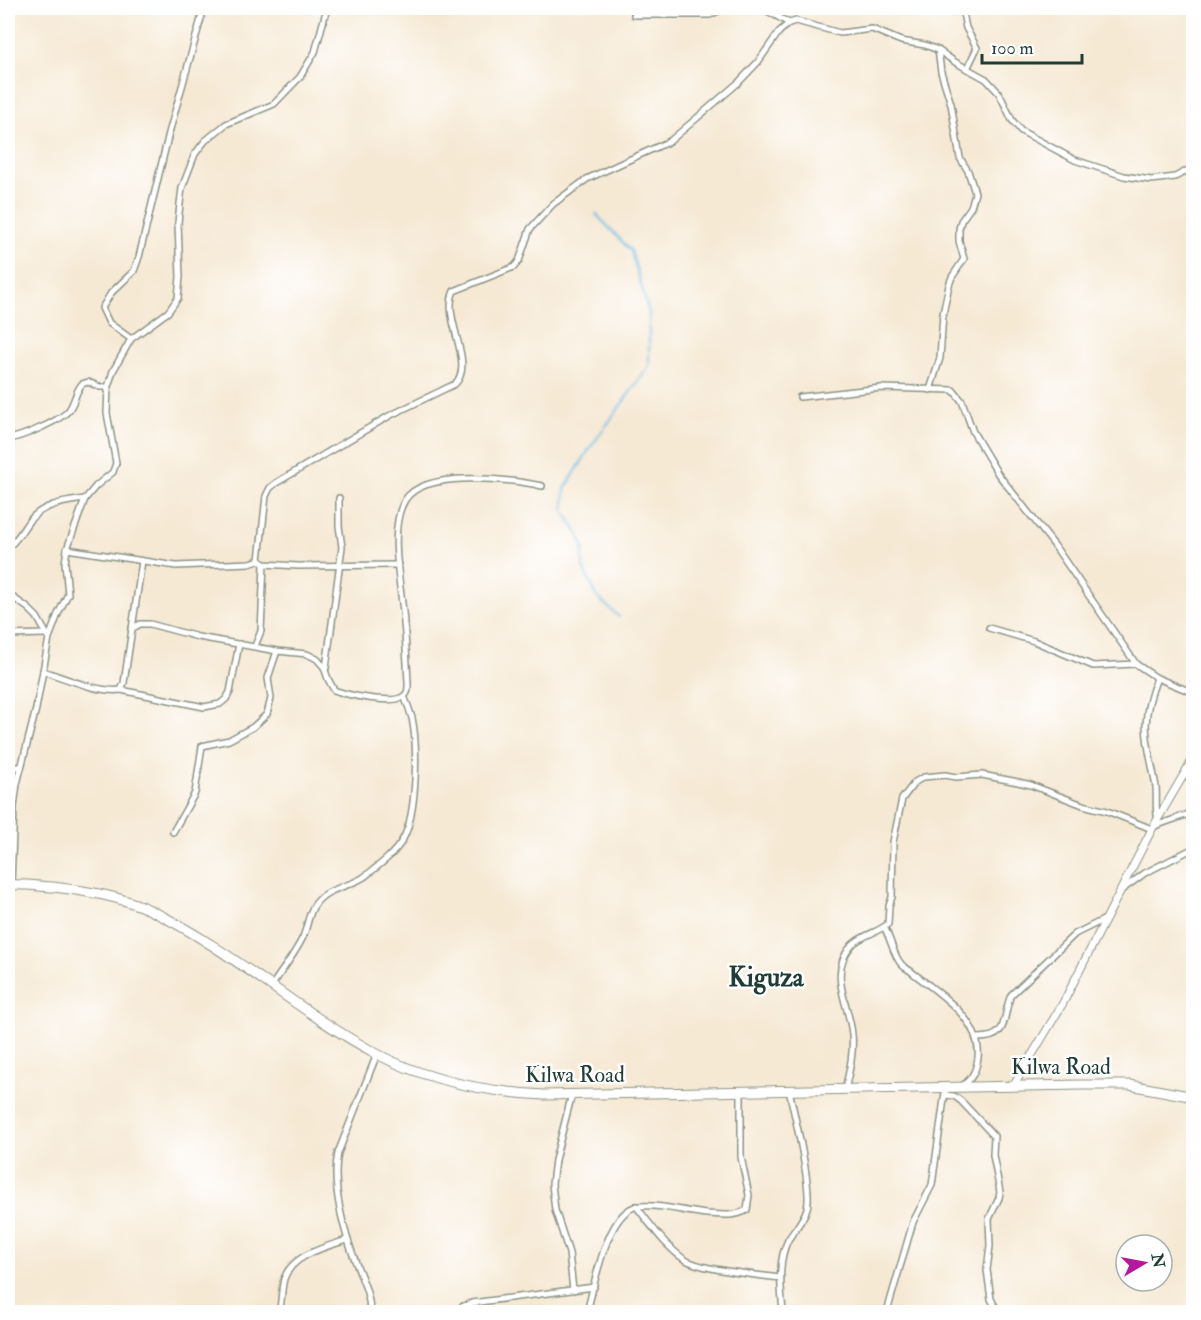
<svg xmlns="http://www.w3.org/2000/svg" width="1201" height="1320" viewBox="0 0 1201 1320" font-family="'IM FELL Double Pica',serif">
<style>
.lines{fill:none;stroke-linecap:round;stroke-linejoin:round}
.stream{stroke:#68bde5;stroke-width:2}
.minor-casing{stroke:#8a9384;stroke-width:8}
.tertiary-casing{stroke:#8a9384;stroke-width:9}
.trunk-casing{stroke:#8a9384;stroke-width:11}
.minor{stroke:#fff;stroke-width:5}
.tertiary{stroke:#fff;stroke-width:7}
.trunk{stroke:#fff;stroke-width:9}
.labels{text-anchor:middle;stroke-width:5;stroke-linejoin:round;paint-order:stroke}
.street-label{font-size:22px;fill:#1f3d34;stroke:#fff}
.quarter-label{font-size:26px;font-weight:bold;fill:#1f3d34;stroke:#fff}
</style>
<rect width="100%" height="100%" fill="#fff"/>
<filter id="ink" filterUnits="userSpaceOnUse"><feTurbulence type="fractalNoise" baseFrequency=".0167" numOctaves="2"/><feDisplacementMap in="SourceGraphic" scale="12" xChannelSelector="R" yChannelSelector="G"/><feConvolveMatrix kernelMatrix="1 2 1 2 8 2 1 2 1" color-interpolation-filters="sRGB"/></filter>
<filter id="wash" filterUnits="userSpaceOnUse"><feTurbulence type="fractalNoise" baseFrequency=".008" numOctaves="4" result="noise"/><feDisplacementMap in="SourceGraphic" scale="24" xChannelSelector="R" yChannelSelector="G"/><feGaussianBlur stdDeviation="1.35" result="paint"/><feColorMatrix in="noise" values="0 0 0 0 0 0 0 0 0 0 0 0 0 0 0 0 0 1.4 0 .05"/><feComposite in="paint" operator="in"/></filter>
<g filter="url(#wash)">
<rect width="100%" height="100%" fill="#f6e9d4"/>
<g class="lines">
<!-- stream -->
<polyline class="stream" points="596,214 631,251 649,313 649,366 590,448 565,489 564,511 579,535 583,547 583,568 598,598 619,617"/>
</g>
</g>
<g filter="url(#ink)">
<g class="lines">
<defs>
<g id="minor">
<polyline points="762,8 789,23"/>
<polyline points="962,8 966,28 977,48 967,69"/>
<polyline points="634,15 710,15 725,8"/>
<polyline points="131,339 109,323 102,308 111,293 134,271 139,257 169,133 204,8"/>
<polyline points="930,390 940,358 943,314 949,285 952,277 964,259 959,241 959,229 961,221 971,207 975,193 968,171 960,158 951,104 941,72 938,50"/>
<polyline points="800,397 881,388 953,390 962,401 973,432 998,474 1054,545 1136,664 1157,678 1194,693"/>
<path d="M 8,439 C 22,437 60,421 69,410 C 75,402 75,392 82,384 L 88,382 L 100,387 L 108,387"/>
<path d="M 8,547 C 17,541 22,530 29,521 C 43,504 64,502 85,499"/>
<polyline points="67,549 176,566 250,563 259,560 264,564 298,566 398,565"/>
<path d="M 259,560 L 266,496 L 270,488 L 276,483 L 389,416 L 455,384 C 476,363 441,318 454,291 L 514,267 L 519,261 L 530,229 L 553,204 L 587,179 L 670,141 L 738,83 L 758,62 L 779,32 L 789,23 L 796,21 L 840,33 L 872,29 L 901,41 L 925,45 L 938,50 L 955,62 L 986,79 L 999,93 L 1012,120 L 1021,131 L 1075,160 L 1124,176 L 1151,180 L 1175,177 L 1194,167"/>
<polyline points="8,594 28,608 37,617 49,638"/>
<polyline points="989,628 1034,641 1093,666 1136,664"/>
<path d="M 131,629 L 140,624 L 150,624 L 198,637 L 277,651 L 307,654 L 317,659 L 324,667 L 328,679 L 334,690 C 347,695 393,705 404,696 C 409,693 408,687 408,682 C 407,663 406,643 404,623 C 402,589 387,529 405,500 C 424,469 511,479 542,486"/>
<polyline points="8,635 46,634"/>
<polyline points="255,646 261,631 264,564"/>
<polyline points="326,668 342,547 339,526 339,498"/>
<path d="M 43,671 C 65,678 99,693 121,690 L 124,683 L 142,561"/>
<path d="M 1157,678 C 1138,725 1148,741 1156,787 C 1157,798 1155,809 1158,820"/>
<polyline points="121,690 204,707 220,704 226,699 230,692 239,644"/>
<polyline points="8,767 21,767"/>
<polyline points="1155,826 1194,812"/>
<polyline points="173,832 195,793 202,746 229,740 253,727 267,714 271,698 268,678 277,651"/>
<polyline points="11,884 14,807 17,784 36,709 49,638 58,614 68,594 65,563 67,549 85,499 96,486 113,472 116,463 107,413 108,387 113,371 131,339 168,312 178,298 180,277 178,223 180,204 182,188 195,154 205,141 226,124 274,104 300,77 315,52 327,8"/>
<polyline points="1123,889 1145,873 1194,848"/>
<path d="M 884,927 C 891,938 893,956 902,965 C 905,968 910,970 913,973 C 940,994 982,1020 978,1058 C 976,1071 972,1079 962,1086"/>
<path d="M 271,987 C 282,970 295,954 303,937 C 308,926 308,912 316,903 C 327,888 349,887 364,877 C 377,867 395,854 403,839 C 417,814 418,746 412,718 C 410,711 407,703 404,696"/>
<path d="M 976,1038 C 1011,1039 1001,1018 1011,995 L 1075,934 L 1105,919"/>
<path d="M 845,1090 C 849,1072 854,1053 852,1034 C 849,1003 827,973 852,945 C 862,935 877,933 888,924 L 889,906 L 892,897 L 893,842 L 902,799 L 915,782 L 924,777 L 945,775 L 956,777 L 982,775 L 1018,782 L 1031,785 L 1083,805 L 1107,811 L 1152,829"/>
<polyline points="572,1094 555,1160 552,1184 555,1210 569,1253 573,1290"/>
<polyline points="945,1095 954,1096 961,1101 994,1136 993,1155 1000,1192 999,1198 989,1219 990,1246 987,1270 991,1299 998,1312"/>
<path d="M 636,1206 C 650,1224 665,1246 684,1259 C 701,1270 758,1275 781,1278"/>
<path d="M 279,1312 C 282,1302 281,1290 284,1279 C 292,1255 325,1247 347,1240"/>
<path d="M 370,1312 C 370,1294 362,1280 356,1263 C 344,1232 331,1186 338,1153 L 377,1054"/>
<polyline points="458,1312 463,1306 472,1303 594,1287"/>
<path d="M 587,1312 C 594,1287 607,1209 639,1206 C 663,1204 684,1212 707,1214 C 721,1215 735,1217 747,1210 L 749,1195 L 741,1157 L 741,1091"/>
<path d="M 783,1312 C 781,1289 777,1262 788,1240 C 794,1230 804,1220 807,1208 C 813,1190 794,1113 789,1090"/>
<polyline points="887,1312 913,1222 932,1185 945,1092"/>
</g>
<polyline id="tertiary" points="1014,1085 1063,1003 1152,829 1194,757"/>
<path id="trunk" d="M 8,885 C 22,884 38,886 53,887 C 86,891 120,896 150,910 C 231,949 298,1012 377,1054 C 428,1081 487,1092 544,1095 L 1082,1085 L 1130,1085 L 1194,1097"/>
</defs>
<!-- minor casing -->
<use href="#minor" class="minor-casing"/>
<!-- tertiary casing -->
<use href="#tertiary" class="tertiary-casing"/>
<!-- trunk casing -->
<use href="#trunk" class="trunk-casing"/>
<!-- minor -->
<use href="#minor" class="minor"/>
<!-- tertiary -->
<use href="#tertiary" class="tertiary"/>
<!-- trunk -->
<use href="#trunk" class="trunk"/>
</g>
</g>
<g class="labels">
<!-- street labels -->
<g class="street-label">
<text x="1061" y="1074">Kilwa Road</text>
<text x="575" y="1082">Kilwa Road</text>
</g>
<!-- quarter labels -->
<g class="quarter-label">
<text x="766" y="986">Kiguza</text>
</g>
</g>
<!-- margin -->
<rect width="1201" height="1320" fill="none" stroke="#fff" stroke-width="30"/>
<!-- north arrow -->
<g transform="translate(1144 1263) rotate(80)"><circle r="28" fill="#ffffff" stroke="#a5b1ae" stroke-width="1.5"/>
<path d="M0-4.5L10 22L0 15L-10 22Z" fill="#b5179e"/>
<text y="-9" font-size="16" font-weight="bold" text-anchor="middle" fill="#1f3d34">N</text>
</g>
<!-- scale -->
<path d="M982 54v9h100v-9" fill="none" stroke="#1f3d34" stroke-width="3"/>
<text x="991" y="54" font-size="18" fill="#1f3d34" stroke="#ffffff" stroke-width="4.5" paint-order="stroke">100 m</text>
</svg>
